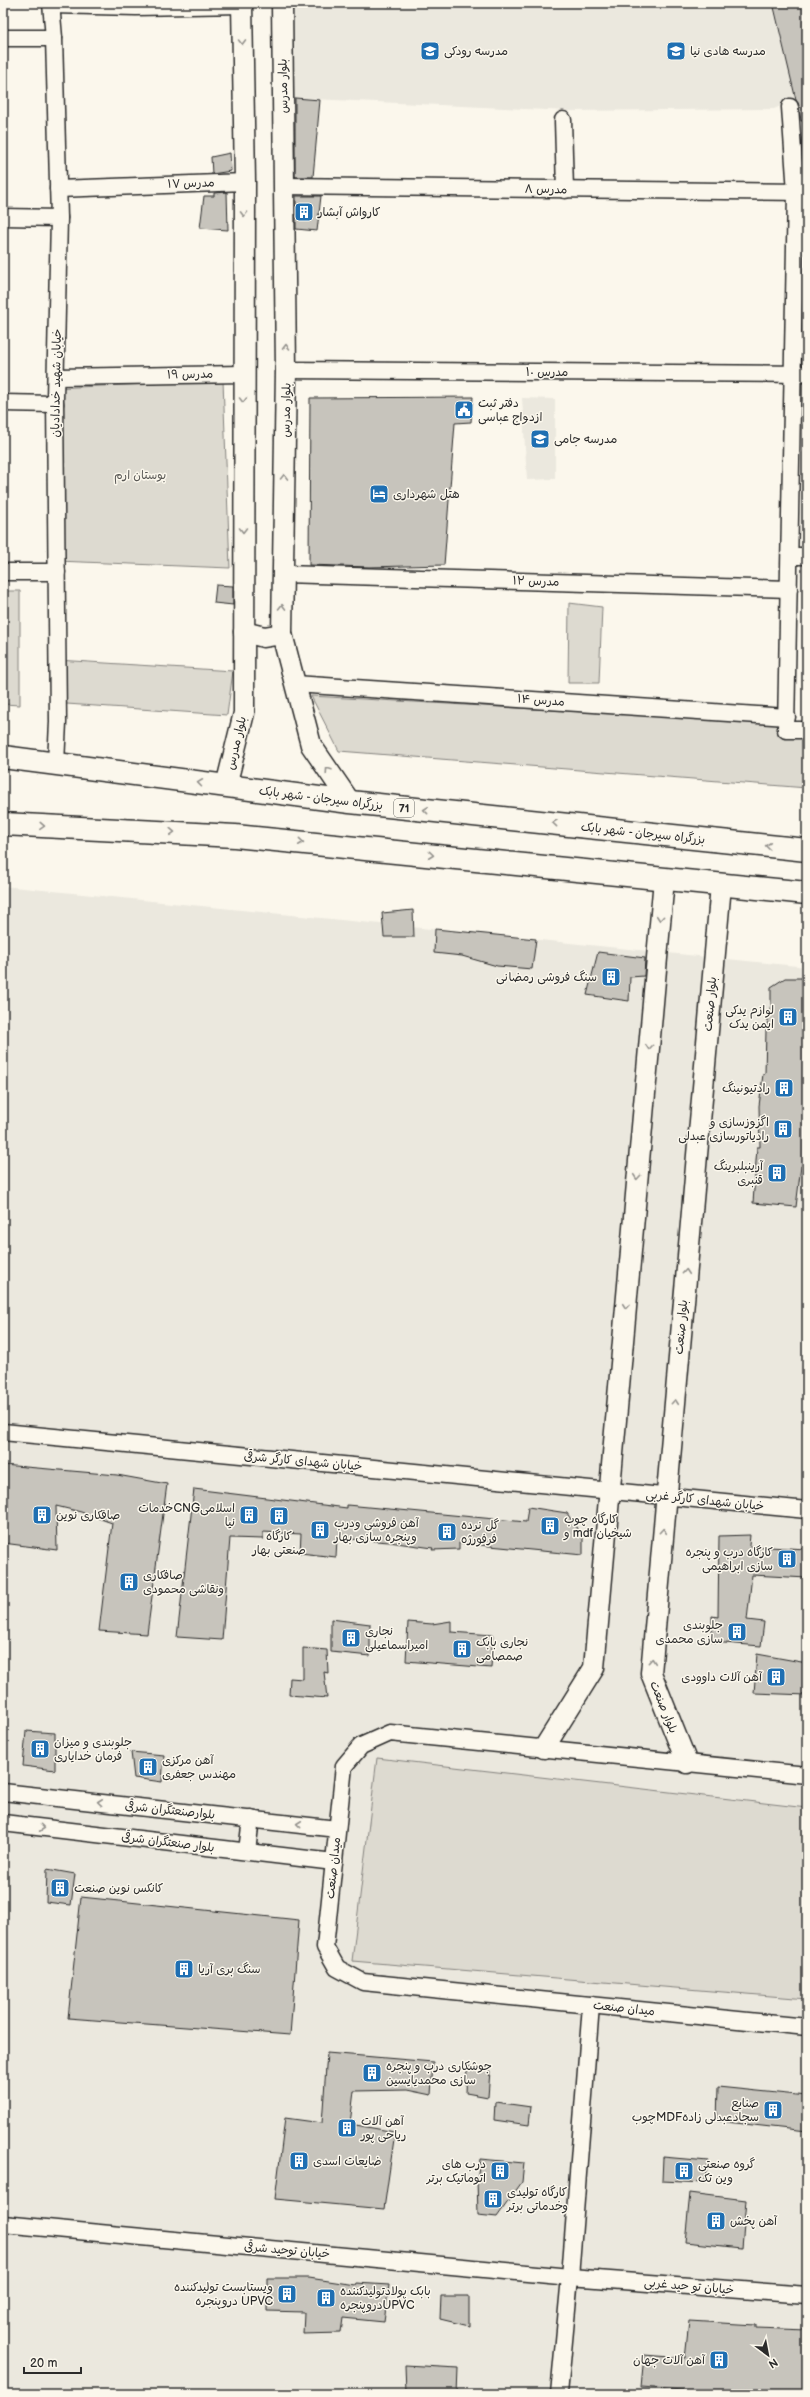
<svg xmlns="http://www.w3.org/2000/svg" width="810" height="2397" viewBox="0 0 810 2397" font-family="'Balsamiq Sans','Playpen Sans Arabic',sans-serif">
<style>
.built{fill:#ebe8de}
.green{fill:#dddad0;stroke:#84827e}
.building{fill:#c7c4bc;stroke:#2b2b2b}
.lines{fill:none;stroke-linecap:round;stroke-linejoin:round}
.minor-casing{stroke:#2b2b2b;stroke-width:19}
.tertiary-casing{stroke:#2b2b2b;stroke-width:23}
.trunk-casing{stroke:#2b2b2b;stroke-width:25}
.minor{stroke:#fbf7ec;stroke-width:16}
.tertiary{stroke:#fbf7ec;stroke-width:20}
.trunk{stroke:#fbf7ec;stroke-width:22}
.oneway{stroke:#93918c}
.labels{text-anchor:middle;stroke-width:3;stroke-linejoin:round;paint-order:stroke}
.shield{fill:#fbf7ec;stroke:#696865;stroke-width:1}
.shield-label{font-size:11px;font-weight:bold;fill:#2b2b2b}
.poi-label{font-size:12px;fill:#2b2b2b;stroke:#fbf7ec;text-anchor:start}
.street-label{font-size:12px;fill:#2b2b2b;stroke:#fbf7ec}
.park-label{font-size:12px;fill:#585754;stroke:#fbf7ec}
</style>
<rect width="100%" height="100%" fill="#fbf7ec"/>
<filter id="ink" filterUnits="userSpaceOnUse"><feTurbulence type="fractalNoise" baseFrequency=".025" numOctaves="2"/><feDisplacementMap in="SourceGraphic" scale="8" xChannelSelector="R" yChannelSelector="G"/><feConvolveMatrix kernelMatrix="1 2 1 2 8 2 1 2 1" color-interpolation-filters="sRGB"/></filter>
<g filter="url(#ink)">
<!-- built -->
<g class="built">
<polygon points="292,3 772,3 796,99 774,109 569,111 291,98"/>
<polygon points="522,398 555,399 555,479 527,480"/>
<polygon points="3,886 807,967 807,2394 3,2394"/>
</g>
<!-- green -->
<g class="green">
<polygon points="223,381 230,568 57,561 52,388"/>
<polygon points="3,591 20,591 20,705 3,704"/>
<polygon points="569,603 602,607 599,683 568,683"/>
<polygon points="57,660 233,671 227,715 52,703"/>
<polygon points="311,696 807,725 807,788 339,751"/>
<polygon points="377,1758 807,1808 807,1999 352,1961"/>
</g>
<!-- building -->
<g class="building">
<polygon points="773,3 807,3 807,120 801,121 799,106 796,100"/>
<polygon points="295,98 320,100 313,177 295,177"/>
<polygon points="230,153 231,171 212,174 211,157"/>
<polygon points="227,192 228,230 200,228 204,196 214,196 214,193"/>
<polygon points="296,196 321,196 317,231 296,229"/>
<polygon points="473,397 471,422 455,423 444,565 369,567 309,565 310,398"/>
<polygon points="216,585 233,586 233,605 214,603"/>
<polygon points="413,910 414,937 384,937 382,913"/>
<polygon points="435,929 536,939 532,969 497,966 462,956 434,953"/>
<polygon points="598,952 645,958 644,976 630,977 629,1001 587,995"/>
<polygon points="785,978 807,978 807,1100 805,1121 807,1121 807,1166 801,1166 796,1207 753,1203 757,1147 760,1147 759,1106 763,1074 765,1074 766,1030 771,1003 771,987"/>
<polygon points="3,1465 117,1475 167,1484 147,1634 99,1631 112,1523 81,1512 56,1506 57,1550 3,1543"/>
<polygon points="194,1489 347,1508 347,1505 526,1522 528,1507 567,1513 583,1538 583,1555 459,1543 459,1549 432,1550 433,1548 389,1542 337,1538 336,1557 300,1553 301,1534 263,1532 263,1539 230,1538 222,1640 177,1637"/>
<polygon points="750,1535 749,1546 807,1549 807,1578 752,1575 747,1620 764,1622 761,1646 712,1642 712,1616 718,1617 719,1536"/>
<polygon points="331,1619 370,1624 370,1656 331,1652"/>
<polygon points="451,1621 451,1632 493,1635 491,1668 406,1661 408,1622 432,1624"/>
<polygon points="303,1648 327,1650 328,1673 324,1672 327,1698 289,1695 290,1678 303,1679"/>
<polygon points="757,1654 807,1663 807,1695 754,1693"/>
<polygon points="26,1731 55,1733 55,1770 23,1766"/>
<polygon points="131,1752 164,1755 162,1782 134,1778"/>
<polygon points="47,1869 75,1874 71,1905 46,1902"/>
<polygon points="81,1897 299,1920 290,2035 68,2018"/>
<polygon points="327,2053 433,2062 431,2095 407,2090 354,2091 350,2124 395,2132 384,2209 275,2199 285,2118 322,2123"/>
<polygon points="467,2066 490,2071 488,2097 466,2093"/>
<polygon points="718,2087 807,2096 807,2131 717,2121"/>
<polygon points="495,2102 531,2107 529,2125 494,2120"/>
<polygon points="663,2157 708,2161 704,2183 662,2181"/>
<polygon points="480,2159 524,2163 522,2182 497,2217 478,2215 477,2180"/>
<polygon points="690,2193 746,2200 742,2248 685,2242"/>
<polygon points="267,2278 309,2278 355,2285 356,2283 389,2285 384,2322 343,2318 341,2333 303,2334 304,2312 267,2311"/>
<polygon points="441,2296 469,2296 469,2326 440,2319"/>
<polygon points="689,2321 756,2325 756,2328 807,2330 807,2394 681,2394 682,2390 641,2387 644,2355 685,2358"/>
<polygon points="405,2365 458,2368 457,2394 406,2394"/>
</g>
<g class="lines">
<defs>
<g id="minor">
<polyline points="51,3 54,38 59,218 55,399 58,722 56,763"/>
<polyline points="51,5 136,7 242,5"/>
<polyline points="3,38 54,38"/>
<polyline points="790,107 796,192 786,730 807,730"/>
<polyline points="563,120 565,190"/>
<polyline points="284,186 807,192"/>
<polyline points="58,189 245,182"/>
<polyline points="3,217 59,218"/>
<polyline points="286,370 807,374"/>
<polyline points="56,377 243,374"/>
<polyline points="3,403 55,404"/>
<polyline points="790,556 807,556"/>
<polyline points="3,572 57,572"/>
<polyline points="283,574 789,589"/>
<polyline points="295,684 787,717"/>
<polyline points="3,1432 807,1510"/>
<polyline points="807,1775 390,1733 361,1746 344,1766 325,1947 337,1968 363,1982 807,2027"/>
<polyline points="3,1792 337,1829"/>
<polyline points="3,1823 334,1862"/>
<polyline points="247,1851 251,1819"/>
<polyline points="3,2224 570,2277 807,2295"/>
<polyline points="559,2394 570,2277 591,2005"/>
</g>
<g id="tertiary">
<polyline points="282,3 286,370 282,634 311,745 350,802"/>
<polyline points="244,632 264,637 282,634"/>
<polyline points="226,786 244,713 245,182 242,3"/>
<polyline points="544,1748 594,1668 664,879"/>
<polyline points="687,1763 651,1673 721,885"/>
</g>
<g id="trunk">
<polyline points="3,757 350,802 807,850"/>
<polyline points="3,824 235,836 807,893"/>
</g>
</defs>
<!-- minor casing -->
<use href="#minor" class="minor-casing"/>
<!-- tertiary casing -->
<use href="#tertiary" class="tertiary-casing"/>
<!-- trunk casing -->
<use href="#trunk" class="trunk-casing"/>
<!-- minor -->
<use href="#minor" class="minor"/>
<!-- tertiary -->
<use href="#tertiary" class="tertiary"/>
<!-- trunk -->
<use href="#trunk" class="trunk"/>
</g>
<!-- one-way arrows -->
<defs><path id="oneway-chevron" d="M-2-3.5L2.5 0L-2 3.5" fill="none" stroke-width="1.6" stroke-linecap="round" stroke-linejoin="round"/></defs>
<g class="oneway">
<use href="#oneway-chevron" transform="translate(242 42) rotate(89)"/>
<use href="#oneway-chevron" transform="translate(244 214) rotate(91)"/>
<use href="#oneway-chevron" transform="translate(286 347) rotate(-91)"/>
<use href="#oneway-chevron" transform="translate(243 400) rotate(90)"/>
<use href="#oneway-chevron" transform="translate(284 477) rotate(-89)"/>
<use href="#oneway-chevron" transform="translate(243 530) rotate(90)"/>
<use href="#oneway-chevron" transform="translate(282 607) rotate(-89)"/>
<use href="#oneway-chevron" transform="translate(328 770) rotate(-124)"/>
<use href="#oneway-chevron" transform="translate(200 783) rotate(-172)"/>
<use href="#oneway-chevron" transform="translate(426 810) rotate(-174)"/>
<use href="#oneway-chevron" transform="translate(555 823) rotate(-174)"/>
<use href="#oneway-chevron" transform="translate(42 826) rotate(3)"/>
<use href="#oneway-chevron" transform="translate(172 832) rotate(3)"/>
<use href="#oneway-chevron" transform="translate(301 842) rotate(6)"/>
<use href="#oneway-chevron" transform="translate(768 846) rotate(-174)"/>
<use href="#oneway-chevron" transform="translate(431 855) rotate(6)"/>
<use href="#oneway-chevron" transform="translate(660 918) rotate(95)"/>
<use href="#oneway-chevron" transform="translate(649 1047) rotate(95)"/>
<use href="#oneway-chevron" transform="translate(637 1177) rotate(95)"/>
<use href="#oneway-chevron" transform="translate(686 1272) rotate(-85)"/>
<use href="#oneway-chevron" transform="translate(626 1306) rotate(95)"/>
<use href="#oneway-chevron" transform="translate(675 1402) rotate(-85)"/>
<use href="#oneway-chevron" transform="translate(663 1531) rotate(-85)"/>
<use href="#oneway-chevron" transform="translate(652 1661) rotate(-85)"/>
<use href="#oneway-chevron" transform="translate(100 1802) rotate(-174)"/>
<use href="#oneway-chevron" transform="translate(299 1824) rotate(-174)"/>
<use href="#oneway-chevron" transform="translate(42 1828) rotate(7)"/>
</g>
</g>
<!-- icons -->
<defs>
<symbol id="school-square" viewBox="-11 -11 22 22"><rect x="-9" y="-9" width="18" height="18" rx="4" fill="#1f6fb2" stroke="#fbf7ec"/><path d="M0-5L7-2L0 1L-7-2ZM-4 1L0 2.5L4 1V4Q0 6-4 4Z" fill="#fff"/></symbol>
<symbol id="building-square" viewBox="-11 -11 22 22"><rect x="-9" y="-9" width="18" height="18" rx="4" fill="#1f6fb2" stroke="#fbf7ec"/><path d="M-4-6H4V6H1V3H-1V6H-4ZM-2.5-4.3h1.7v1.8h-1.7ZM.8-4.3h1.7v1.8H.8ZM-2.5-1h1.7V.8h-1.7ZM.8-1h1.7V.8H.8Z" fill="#fff"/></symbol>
<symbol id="civic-square" viewBox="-11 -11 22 22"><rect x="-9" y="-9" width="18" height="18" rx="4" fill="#1f6fb2" stroke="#fbf7ec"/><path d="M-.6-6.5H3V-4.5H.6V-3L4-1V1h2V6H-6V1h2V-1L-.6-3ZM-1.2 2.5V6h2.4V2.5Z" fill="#fff"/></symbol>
<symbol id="hotel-square" viewBox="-11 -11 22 22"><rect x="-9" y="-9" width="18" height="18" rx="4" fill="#1f6fb2" stroke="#fbf7ec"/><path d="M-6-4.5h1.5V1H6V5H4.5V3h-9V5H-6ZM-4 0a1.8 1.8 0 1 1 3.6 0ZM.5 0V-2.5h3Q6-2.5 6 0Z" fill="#fff"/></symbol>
</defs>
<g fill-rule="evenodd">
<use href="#school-square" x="419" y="40" width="22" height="22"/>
<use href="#school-square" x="665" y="40" width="22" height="22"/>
<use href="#building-square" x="293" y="201" width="22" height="22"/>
<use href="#civic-square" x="453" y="399" width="22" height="22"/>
<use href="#school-square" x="529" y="428" width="22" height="22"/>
<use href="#hotel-square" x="368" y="483" width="22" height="22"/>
<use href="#building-square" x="600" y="966" width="22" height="22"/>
<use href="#building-square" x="777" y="1006" width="22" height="22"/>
<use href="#building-square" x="773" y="1077" width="22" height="22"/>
<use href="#building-square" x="772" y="1118" width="22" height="22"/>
<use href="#building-square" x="766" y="1162" width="22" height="22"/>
<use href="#building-square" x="31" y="1504" width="22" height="22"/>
<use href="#building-square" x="238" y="1504" width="22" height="22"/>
<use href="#building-square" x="268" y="1505" width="22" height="22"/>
<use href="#building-square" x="539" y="1515" width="22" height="22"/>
<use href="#building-square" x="309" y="1519" width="22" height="22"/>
<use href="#building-square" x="436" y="1521" width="22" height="22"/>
<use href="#building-square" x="776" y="1548" width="22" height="22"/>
<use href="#building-square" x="118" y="1571" width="22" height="22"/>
<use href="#building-square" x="726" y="1621" width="22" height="22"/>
<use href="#building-square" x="340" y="1627" width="22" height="22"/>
<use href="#building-square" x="451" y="1638" width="22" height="22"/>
<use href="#building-square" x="765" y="1666" width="22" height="22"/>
<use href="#building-square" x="29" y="1738" width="22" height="22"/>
<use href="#building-square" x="137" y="1756" width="22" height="22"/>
<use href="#building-square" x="49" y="1877" width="22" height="22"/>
<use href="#building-square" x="173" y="1958" width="22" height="22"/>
<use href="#building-square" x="361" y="2062" width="22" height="22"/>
<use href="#building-square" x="762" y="2099" width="22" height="22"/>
<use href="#building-square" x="336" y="2117" width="22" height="22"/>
<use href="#building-square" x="288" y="2150" width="22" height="22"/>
<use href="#building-square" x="489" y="2160" width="22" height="22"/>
<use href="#building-square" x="673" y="2160" width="22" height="22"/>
<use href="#building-square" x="482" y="2188" width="22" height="22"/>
<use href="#building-square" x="705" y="2210" width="22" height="22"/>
<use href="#building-square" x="276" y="2283" width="22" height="22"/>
<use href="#building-square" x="315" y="2287" width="22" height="22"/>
<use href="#building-square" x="708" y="2349" width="22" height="22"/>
</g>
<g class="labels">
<!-- shield labels -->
<rect class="shield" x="394" y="799" width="20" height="18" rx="3"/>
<g class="shield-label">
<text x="404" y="812">71</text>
</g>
<!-- poi labels -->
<g class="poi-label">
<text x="444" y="55">مدرسه رودکی</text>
<text x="690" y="55">مدرسه هادی نیا</text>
<text x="318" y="216">کارواش آبشار</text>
<text x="478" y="407">دفتر ثبت<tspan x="478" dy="14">ازدواج عباسی</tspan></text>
<text x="554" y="443">مدرسه جامی</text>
<text x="393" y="498">هتل شهرداری</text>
<text x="597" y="981" text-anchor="end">سنگ فروشی رمضانی</text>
<text x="774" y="1014" text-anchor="end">لوازم یدکی<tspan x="774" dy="14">ایمن یدک</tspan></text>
<text x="770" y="1092" text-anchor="end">رادتیونینگ</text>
<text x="769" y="1126" text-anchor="end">اگزوزسازی و<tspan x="769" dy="14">رادیاتورسازی عبدلی</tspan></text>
<text x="763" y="1170" text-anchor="end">آرینبلبرینگ<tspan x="763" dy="14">قنبری</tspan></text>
<text x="235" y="1512" text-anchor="end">خدماتCNGاسلامی<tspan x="235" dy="14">نیا</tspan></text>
<text x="56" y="1519">صافکاری نوین</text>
<text x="564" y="1523">کارگاه چوب<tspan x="564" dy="14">و mdf شیخیان</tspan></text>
<text x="334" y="1527">آهن فروشی ودرب<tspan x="334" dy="14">وپنجره سازی بهار</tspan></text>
<text x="461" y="1529">گل نرده<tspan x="461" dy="14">فرفورژه</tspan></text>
<text x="279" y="1540" text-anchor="middle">کارگاه<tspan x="279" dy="14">صنعتی بهار</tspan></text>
<text x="773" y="1556" text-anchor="end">کارگاه درب و پنجره<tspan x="773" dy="14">سازی ابراهیمی</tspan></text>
<text x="143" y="1579">صافکاری<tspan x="143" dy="14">ونقاشی محمودی</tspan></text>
<text x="723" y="1629" text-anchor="end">جلوبندی<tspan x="723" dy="14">سازی محمدی</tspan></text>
<text x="365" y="1635">نجاری<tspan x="365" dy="14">امیراسماعیلی</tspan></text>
<text x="476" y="1646">نجاری بابک<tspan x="476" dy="14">صمصامی</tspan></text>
<text x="762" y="1681" text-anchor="end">آهن آلات داوودی</text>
<text x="54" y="1746">جلوبندی و میزان<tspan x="54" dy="14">فرمان خدایاری</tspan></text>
<text x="162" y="1764">آهن مرکزی<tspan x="162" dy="14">مهندس جعفری</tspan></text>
<text x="74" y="1892">کانکس نوین صنعت</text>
<text x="198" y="1973">سنگ بری آریا</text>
<text x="386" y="2070">جوشکاری درب و پنجره<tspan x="386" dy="14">سازی محمدیایسین</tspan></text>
<text x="759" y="2107" text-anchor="end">صنایع<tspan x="759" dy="14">چوبMDFسجادعبدلی زاده</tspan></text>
<text x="361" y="2125">آهن آلات<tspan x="361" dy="14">ریاحی پور</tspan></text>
<text x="313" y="2165">ضایعات اسدی</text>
<text x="486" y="2168" text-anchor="end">درب های<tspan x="486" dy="14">اتوماتیک برتر</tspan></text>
<text x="698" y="2168">گروه صنعتی<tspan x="698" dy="14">وین تک</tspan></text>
<text x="507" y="2196">کارگاه تولیدی<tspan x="507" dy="14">وخدماتی برتر</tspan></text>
<text x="730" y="2225">آهن پخش</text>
<text x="273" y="2291" text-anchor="end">ویستابست تولیدکننده<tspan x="273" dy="14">دروپنجره UPVC</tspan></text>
<text x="340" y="2295">بابک پولادتولیدکننده<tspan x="340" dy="14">دروپنجرهUPVC</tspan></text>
<text x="705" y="2364" text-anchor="end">آهن آلات جهان</text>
</g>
<!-- street labels -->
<g class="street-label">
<text transform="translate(283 86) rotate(-91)" y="4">بلوار مدرس</text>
<text transform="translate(191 183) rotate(-2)" y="4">مدرس ۱۷</text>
<text transform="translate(546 189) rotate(1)" y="4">مدرس ۸</text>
<text x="547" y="376">مدرس ۱۰</text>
<text transform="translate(190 374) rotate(-1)" y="4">مدرس ۱۹</text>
<text transform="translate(56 383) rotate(-89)" y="4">خیابان شهید خدادادیان</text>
<text transform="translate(286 410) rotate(-89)" y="4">بلوار مدرس</text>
<text transform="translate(536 581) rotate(2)" y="4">مدرس ۱۲</text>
<text transform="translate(541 700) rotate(4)" y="4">مدرس ۱۴</text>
<text transform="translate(236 743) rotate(-77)" y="4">بلوار مدرس</text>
<text transform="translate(321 798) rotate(7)" y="4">بزرگراه سیرجان - شهر بابک</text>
<text transform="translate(643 833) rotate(6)" y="4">بزرگراه سیرجان - شهر بابک</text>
<text transform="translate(710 1004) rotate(-85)" y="4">بلوار صنعت</text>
<text transform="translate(681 1327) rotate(-85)" y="4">بلوار صنعت</text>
<text transform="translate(303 1461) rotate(5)" y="4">خیابان شهدای کارگر شرقی</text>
<text transform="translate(705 1500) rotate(6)" y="4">خیابان شهدای کارگر غربی</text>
<text transform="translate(664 1707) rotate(68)" y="4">بلوار صنعت</text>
<text transform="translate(170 1810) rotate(6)" y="4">بلوارصنعتگران شرقی</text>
<text transform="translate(168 1842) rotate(7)" y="4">بلوار صنعتگران شرقی</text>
<text transform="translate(333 1868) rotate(-84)" y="4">میدان صنعت</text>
<text transform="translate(624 2008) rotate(6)" y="4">میدان صنعت</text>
<text transform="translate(287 2250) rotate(5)" y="4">خیابان توحید شرقی</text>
<text transform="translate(689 2286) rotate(5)" y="4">خیابان تو حید غربی</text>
</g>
<!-- park labels -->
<g class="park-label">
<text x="140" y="479">بوستان ارم</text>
</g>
</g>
<!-- margin -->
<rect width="810" height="2397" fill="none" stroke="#fbf7ec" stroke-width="16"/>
<rect x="8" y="8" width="794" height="2381" fill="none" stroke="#2b2b2b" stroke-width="1.5" filter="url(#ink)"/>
<!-- north arrow -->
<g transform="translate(768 2355) rotate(148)" stroke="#fbf7ec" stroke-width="3" paint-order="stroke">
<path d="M0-3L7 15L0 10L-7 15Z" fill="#2b2b2b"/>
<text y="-6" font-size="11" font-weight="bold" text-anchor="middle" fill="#2b2b2b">N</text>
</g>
<!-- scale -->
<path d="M24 2367v6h57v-6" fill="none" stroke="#2b2b2b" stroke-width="2"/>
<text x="30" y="2367" font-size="12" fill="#2b2b2b" stroke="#fbf7ec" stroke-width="3" paint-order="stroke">20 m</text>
</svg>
